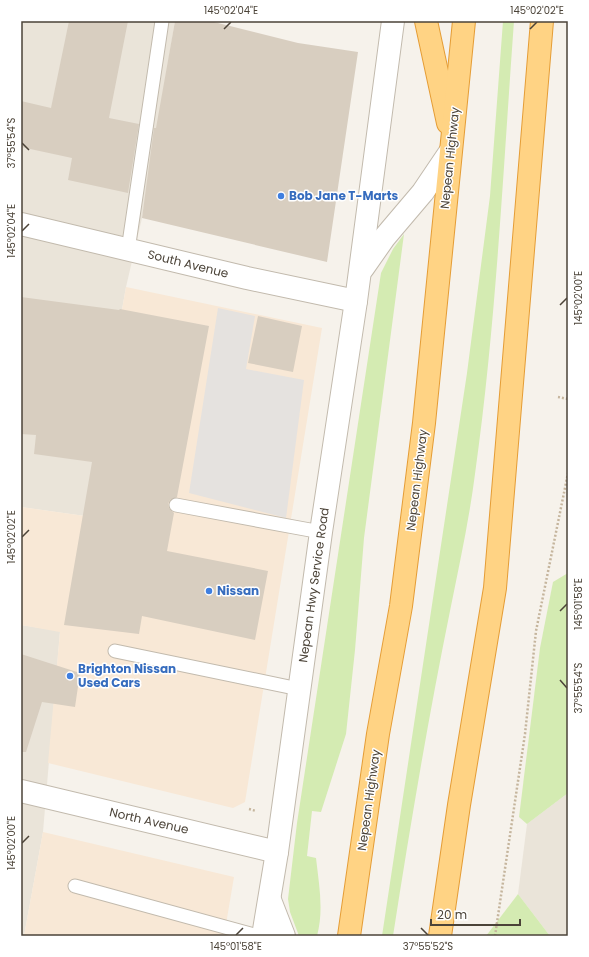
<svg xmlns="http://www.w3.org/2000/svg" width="589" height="957" viewBox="0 0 589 957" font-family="Poppins,sans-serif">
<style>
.residential{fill:#eae4d9}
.commercial{fill:#f8e8d6}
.green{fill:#d4ebb2}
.parking{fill:#e5e2df}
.building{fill:#d8cec0}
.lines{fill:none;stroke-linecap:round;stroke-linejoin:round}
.service-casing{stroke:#c2baad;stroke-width:15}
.minor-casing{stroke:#c2baad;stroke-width:24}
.trunk-casing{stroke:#e59d36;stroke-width:24}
.path{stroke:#c5b59d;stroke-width:2.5;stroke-dasharray:2 2;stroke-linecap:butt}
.service{stroke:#fff;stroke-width:13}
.minor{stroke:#fff;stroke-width:22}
.trunk{stroke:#ffd384;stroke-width:22}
.ticks{fill:none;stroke:#4b4338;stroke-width:1.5}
.shop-dot{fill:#3f7fe0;stroke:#fff;stroke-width:1.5}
.labels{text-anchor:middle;stroke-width:3;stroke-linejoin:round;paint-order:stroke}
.street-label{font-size:12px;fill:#4b4338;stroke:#fff}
.shop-label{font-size:12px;font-weight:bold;fill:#366cbe;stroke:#fff;text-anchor:start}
.neatline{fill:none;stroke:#4b4338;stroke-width:1.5}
.ticks-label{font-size:10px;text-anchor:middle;fill:#4b4338}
</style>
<rect width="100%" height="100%" fill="#f6f2eb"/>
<!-- residential -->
<g class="residential">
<polygon points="21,21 175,21 142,218 126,287 85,516 21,507"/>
<polygon points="21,625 60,631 43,832 24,936 21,936"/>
<polygon points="568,793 568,936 550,936 518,894 527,824"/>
</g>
<!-- commercial -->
<g class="commercial">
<polygon points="126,287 322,328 245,802 233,808 48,763 60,632 21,625 21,507 85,516"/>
<polygon points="43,832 234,877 224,936 24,936"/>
</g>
<!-- green -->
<g class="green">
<path d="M 503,21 L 514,21 C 503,172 496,324 475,474 C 469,521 459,566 450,611 C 428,719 410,827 393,936 L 382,936 L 467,373 L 490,196 Z"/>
<path d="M 404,234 L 364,538 L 355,650 L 346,734 L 321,812 L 312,811 L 307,856 L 316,858 C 319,885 324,910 317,936 L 299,936 L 290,912 L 288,899 L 297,823 L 381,273 L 393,249 Z"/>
<polygon points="568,573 568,793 527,824 519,817 540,648 553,582"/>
<polygon points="518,894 550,936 486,936"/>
</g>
<!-- parking -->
<polygon class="parking" points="218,308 255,316 246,369 304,380 286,518 189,493"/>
<!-- building -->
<g class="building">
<polygon points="69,21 128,21 109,118 139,124 128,193 68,180 72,158 21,147 21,101 51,108"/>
<polygon points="175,21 210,21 298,43 358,52 327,262 142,218 154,128 156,128"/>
<polygon points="21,297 119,310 120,309 209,326 177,497 170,500 168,504 169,508 174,513 167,551 268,571 255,640 142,616 139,634 64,625 92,462 34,454 36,435 21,434"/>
<polygon points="258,316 302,326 293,372 248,363"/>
<polygon points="21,654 80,673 75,707 42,702 26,752 21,752"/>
</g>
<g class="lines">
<defs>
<g id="service">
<polyline points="128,250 162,21"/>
<polyline points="176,505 321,532"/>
<polyline points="115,651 299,689"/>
<polyline points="75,886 258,936"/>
</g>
<g id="minor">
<polyline points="21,224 247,278 356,301"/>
<polyline points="363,268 384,238 423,192 450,152"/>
<polyline points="21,791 277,852"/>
<polyline points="270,900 284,936"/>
<polyline points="263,936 277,852 321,532 356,301 393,21"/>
</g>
<g id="trunk">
<polyline points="426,21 448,123"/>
<polyline points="349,936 378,734 401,606 424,423 464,21"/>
<polyline points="440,936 459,805 495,588 542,21"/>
</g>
</defs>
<!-- service casing -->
<use href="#service" class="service-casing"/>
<!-- minor casing -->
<use href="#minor" class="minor-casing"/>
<!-- trunk casing -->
<use href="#trunk" class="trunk-casing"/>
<!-- path -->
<g class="path">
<polyline points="558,397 568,399"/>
<polyline points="249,809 256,811"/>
<polyline points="495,936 525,734 536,631 568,473"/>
</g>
<!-- service -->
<use href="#service" class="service"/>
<!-- minor -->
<use href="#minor" class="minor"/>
<!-- trunk -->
<use href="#trunk" class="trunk"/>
</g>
<!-- ticks -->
<path class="ticks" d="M 224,29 L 231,22M 530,29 L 537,22M 22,143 L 29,150M 22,231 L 29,224M 560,305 L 567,298M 22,537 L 29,530M 560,611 L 567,604M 560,680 L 567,688M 22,843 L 29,836M 421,928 L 428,935M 236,935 L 243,928"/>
<!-- markers -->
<g class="shop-dot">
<circle cx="281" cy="196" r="4"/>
<circle cx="209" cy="591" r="4"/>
<circle cx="70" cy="676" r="4"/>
</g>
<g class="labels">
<!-- street labels -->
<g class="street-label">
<text transform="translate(450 158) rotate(-84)" y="4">Nepean Highway</text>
<text transform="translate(188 264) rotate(14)" y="4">South Avenue</text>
<text transform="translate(417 480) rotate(-83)" y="4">Nepean Highway</text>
<text transform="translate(314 585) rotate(-82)" y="4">Nepean Hwy Service Road</text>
<text transform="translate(369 800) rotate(-82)" y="4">Nepean Highway</text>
<text transform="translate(149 821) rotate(13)" y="4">North Avenue</text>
</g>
<!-- shop labels -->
<g class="shop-label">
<text x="289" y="200">Bob Jane T-Marts</text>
<text x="217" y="595">Nissan</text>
<text x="78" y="673">Brighton Nissan<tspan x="78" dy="14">Used Cars</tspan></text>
</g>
</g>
<!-- border -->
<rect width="589" height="957" fill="none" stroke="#ffffff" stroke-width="44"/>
<!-- scale -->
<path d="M431 919v6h89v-6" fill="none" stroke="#4b4338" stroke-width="2"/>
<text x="437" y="919" font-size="12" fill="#4b4338" stroke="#ffffff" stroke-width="3" paint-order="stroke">20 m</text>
<rect x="22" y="22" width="545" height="913" class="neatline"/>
<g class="ticks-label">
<text x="231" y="14">145°02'04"E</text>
<text x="537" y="14">145°02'02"E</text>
<text transform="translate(11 143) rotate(-90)" y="4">37°55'54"S</text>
<text transform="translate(11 231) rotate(-90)" y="4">145°02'04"E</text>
<text transform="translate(578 298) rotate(-90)" y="4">145°02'00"E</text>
<text transform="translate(11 537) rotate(-90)" y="4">145°02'02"E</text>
<text transform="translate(578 604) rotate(-90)" y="4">145°01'58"E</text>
<text transform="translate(578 688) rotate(-90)" y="4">37°55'54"S</text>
<text transform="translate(11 843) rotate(-90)" y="4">145°02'00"E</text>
<text x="236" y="950">145°01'58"E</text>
<text x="428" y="950">37°55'52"S</text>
</g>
</svg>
